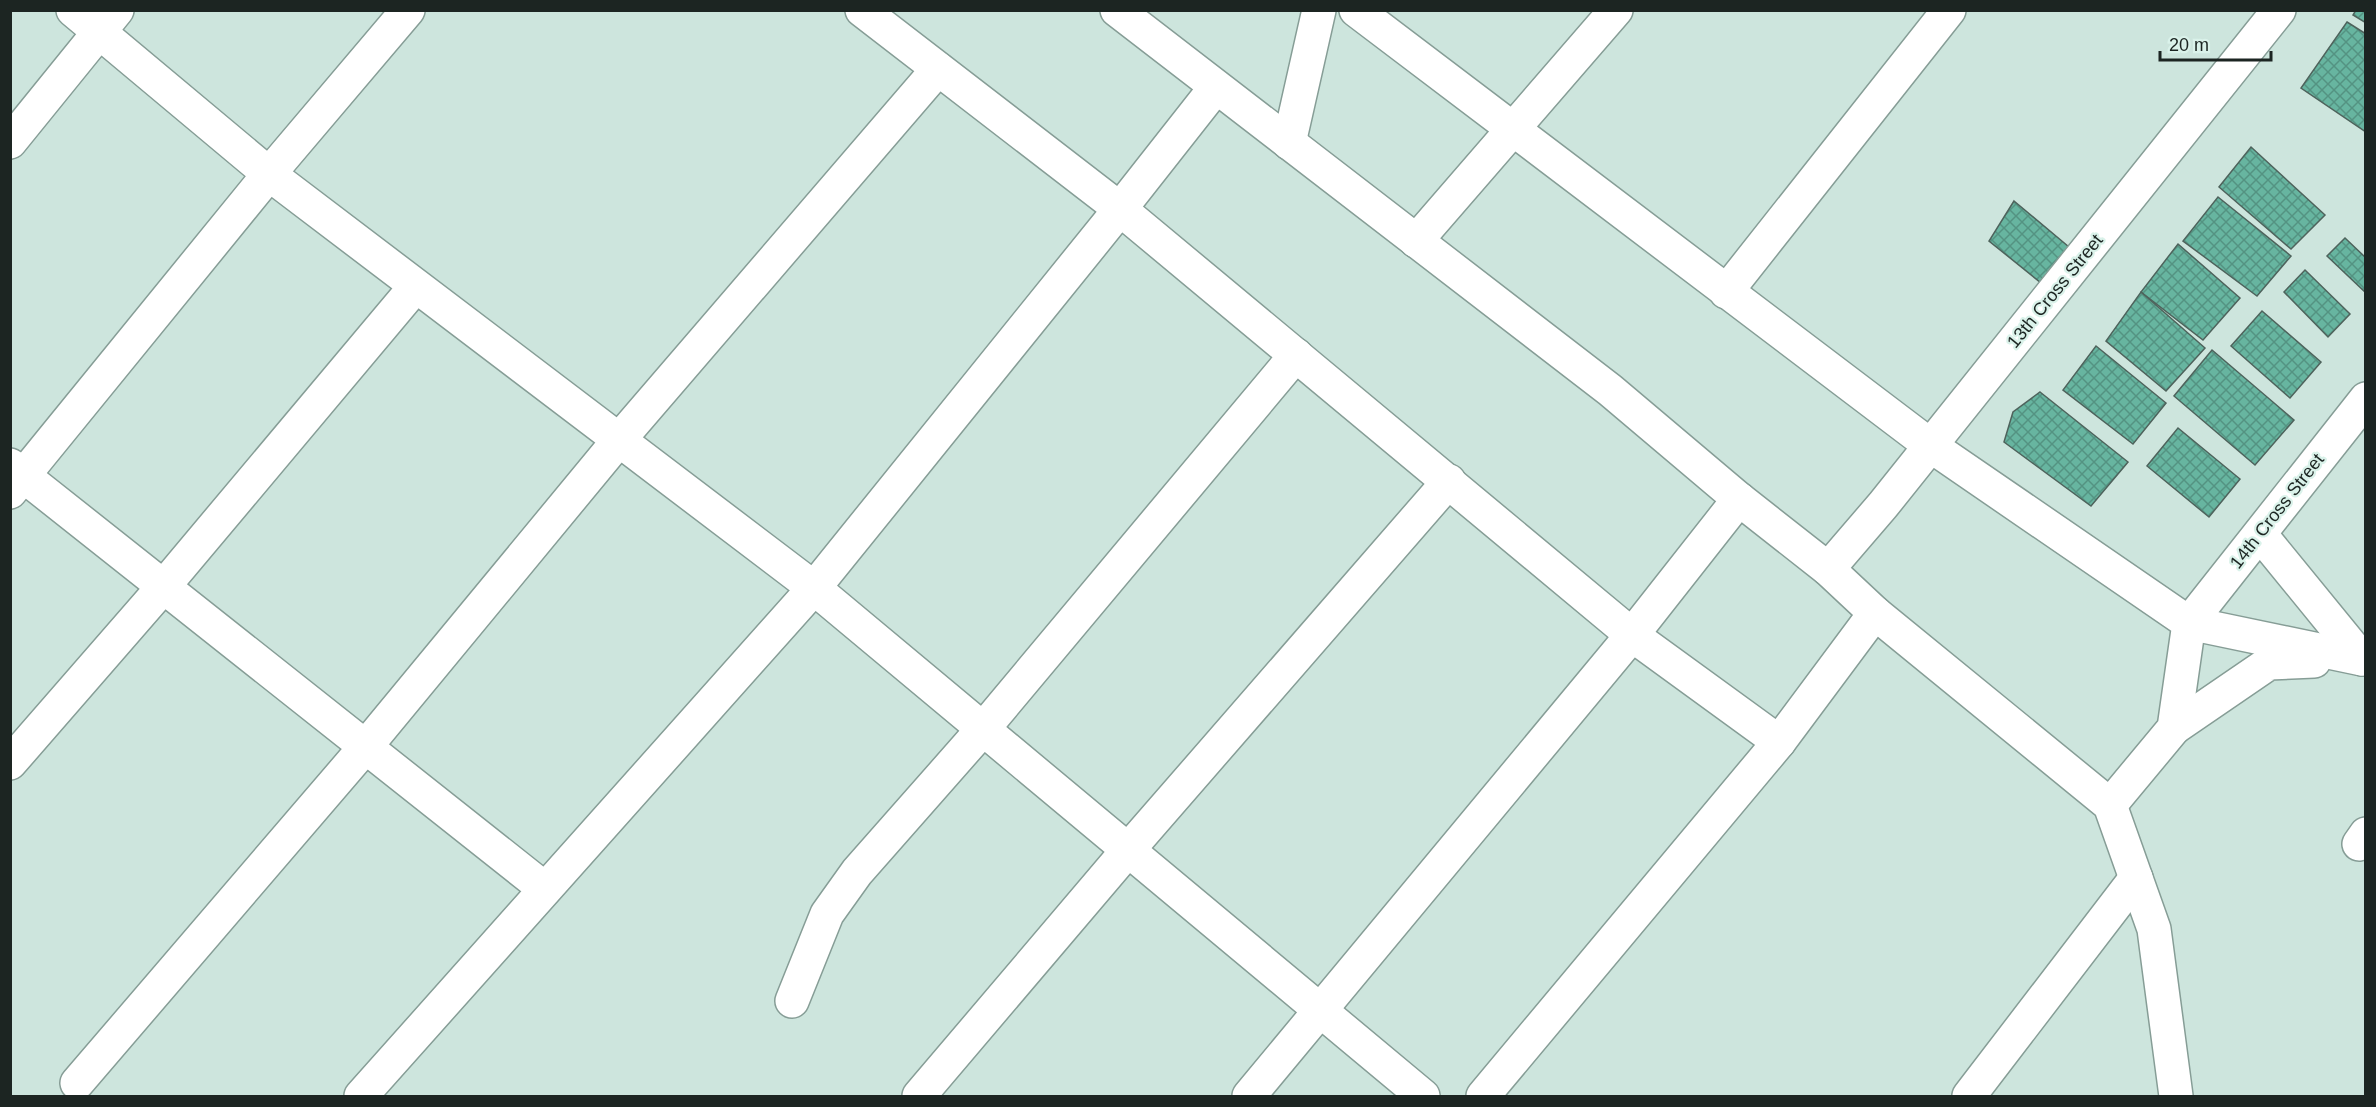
<svg xmlns="http://www.w3.org/2000/svg" width="2376" height="1107" viewBox="0 0 2376 1107" font-family="Arial,sans-serif">
<style>
.building{fill:url(#building-cross-hatch);stroke:#4e635c;stroke-width:1.5}
.lines{fill:none;stroke-linecap:round;stroke-linejoin:round}
.street-casing{stroke:#869d96;stroke-width:36}
.secondary-casing{stroke:#869d96;stroke-width:36}
.street{stroke:#fff;stroke-width:33}
.secondary{stroke:#fff;stroke-width:33}
.labels{text-anchor:middle;stroke-width:4.5;stroke-linejoin:round;paint-order:stroke}
.street-label{font-size:18px;fill:#1c2522;stroke:#daf2ea}
</style>
<defs>
<pattern id="building-cross-hatch" width="8" height="8" patternUnits="userSpaceOnUse" patternTransform="scale(1.5)"><rect width="8" height="8" fill="#67b5a0"/><path d="M0 0l8 8M0 8l8-8" fill="none" stroke="#549382"/></pattern>
</defs>
<rect width="100%" height="100%" fill="#cde5dd"/>
<!-- building -->
<g class="building">
<polygon points="2356,10 2366,10 2366,23 2353,15"/>
<polygon points="2347,22 2366,34 2366,132 2301,88"/>
<polygon points="2251,147 2325,215 2291,249 2219,187"/>
<polygon points="2218,197 2291,256 2257,296 2183,241"/>
<polygon points="2014,201 2075,252 2046,287 1989,241"/>
<polygon points="2345,238 2366,258 2366,293 2327,256"/>
<polygon points="2178,244 2240,298 2203,340 2141,292"/>
<polygon points="2305,270 2350,314 2328,337 2284,292"/>
<polygon points="2141,292 2205,348 2166,391 2106,341"/>
<polygon points="2262,311 2321,362 2290,398 2231,346"/>
<polygon points="2096,346 2166,403 2133,444 2063,390"/>
<polygon points="2212,350 2294,420 2255,465 2174,396"/>
<polygon points="2040,392 2128,462 2091,506 2004,442 2013,412"/>
<polygon points="2178,428 2240,479 2209,517 2147,466"/>
</g>
<g class="lines">
<defs>
<g id="street">
<polyline points="73,10 269,174 814,588 1423,1096"/>
<polyline points="862,10 1120,209 1216,87"/>
<polyline points="1356,10 1931,446 2189,623 2174,728 2110,805"/>
<polyline points="10,142 117,10"/>
<polyline points="1289,143 1319,10"/>
<polyline points="1416,241 1616,10"/>
<polyline points="1726,292 1949,10"/>
<polyline points="10,465 545,889"/>
<polyline points="10,492 269,174 408,10"/>
<polyline points="2260,534 2362,659"/>
<polyline points="1828,569 1883,505 2279,10"/>
<polyline points="2362,659 2189,623 2366,399"/>
<polyline points="2174,728 2269,663 2314,661"/>
<polyline points="10,763 164,586 415,287"/>
<polyline points="2359,844 2366,834"/>
<polyline points="792,1001 827,914 857,872 983,729 1296,355"/>
<polyline points="77,1083 367,745 618,441 938,69"/>
<polyline points="361,1096 814,588 1120,209 1632,635 1779,742"/>
<polyline points="919,1096 1128,850 1449,481"/>
<polyline points="1249,1096 1632,635 1739,499"/>
<polyline points="1483,1096 1779,742 1875,613"/>
<polyline points="1969,1096 2136,878"/>
</g>
<polyline id="secondary" points="1117,10 1610,390 1739,499 1828,569 1875,613 2110,805 2154,929 2176,1096"/>
</defs>
<!-- street casing -->
<use href="#street" class="street-casing"/>
<!-- secondary casing -->
<use href="#secondary" class="secondary-casing"/>
<!-- street -->
<use href="#street" class="street"/>
<!-- secondary -->
<use href="#secondary" class="secondary"/>
</g>
<g class="labels">
<!-- street labels -->
<g class="street-label">
<text transform="translate(2055 291) rotate(-51)" y="6">13th Cross Street</text>
<text transform="translate(2277 511) rotate(-52)" y="6">14th Cross Street</text>
</g>
</g>
<!-- border -->
<rect width="2376" height="1107" fill="none" stroke="#1c2522" stroke-width="24"/>
<!-- scale -->
<path d="M2160 51v9h111v-9" fill="none" stroke="#1c2522" stroke-width="3"/>
<text x="2169" y="51" font-size="18" fill="#1c2522" stroke="#daf2ea" stroke-width="4.5" paint-order="stroke">20 m</text>
</svg>
